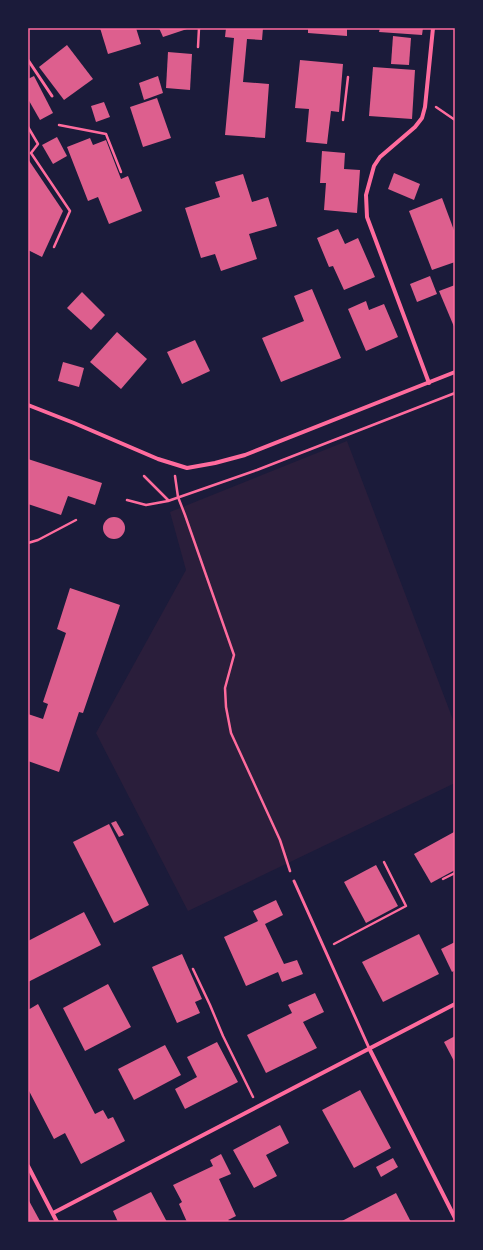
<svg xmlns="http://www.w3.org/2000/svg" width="483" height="1250" viewBox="0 0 483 1250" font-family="'Exo 2',sans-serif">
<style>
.green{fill:#2a1e3b}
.building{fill:#dd5f8e}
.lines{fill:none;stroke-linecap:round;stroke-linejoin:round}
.path{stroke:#ff6b9d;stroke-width:2.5}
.service{stroke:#ff6b9d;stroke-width:3}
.minor{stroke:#ff6b9d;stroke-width:4}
.neatline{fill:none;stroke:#ff6b9d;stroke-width:1.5}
</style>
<rect width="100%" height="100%" fill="#1b1b3a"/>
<!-- green -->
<polygon class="green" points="347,441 455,725 455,783 188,911 96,733 186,570 170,512"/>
<!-- building -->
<g class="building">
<polygon points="100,28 136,28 141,44 108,54"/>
<polygon points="159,28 190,28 163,37"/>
<polygon points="226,28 263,28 262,40 247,39 243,82 269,84 265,138 225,135 234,38 225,37"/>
<polygon points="308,28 347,28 347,36 308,33"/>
<polygon points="380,28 423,28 422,35 379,32"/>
<polygon points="393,36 411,38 409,65 391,64"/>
<polygon points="67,45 93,79 64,100 39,67"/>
<polygon points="168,52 192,54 190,90 166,88"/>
<polygon points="300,60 343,64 339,112 331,111 327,144 306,142 309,109 295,108"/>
<polygon points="373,67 415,70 412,119 369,116"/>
<polygon points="34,76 53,113 40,120 28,99 28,79"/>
<polygon points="158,76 163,93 144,100 139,83"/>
<polygon points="157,98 171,138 143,147 130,107"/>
<polygon points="104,102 110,117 96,122 91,106"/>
<polygon points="57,137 67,156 53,164 42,145"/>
<polygon points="90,138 93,145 106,140 121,179 128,176 142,211 109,224 98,197 88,201 67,147"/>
<polygon points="322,151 345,153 344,169 360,170 357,213 324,210 326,183 320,183"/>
<polygon points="28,159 63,211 42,257 28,250"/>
<polygon points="394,173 420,184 414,200 388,189"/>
<polygon points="243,174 252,202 268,197 277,226 249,234 257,259 221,271 215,254 201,258 185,208 220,197 215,182"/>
<polygon points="442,198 455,233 455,262 432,270 409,211"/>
<polygon points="338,229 345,244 358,238 375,277 344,290 333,266 329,267 317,238"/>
<polygon points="430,276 437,294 417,302 410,284"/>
<polygon points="455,285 455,329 439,291"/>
<polygon points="312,289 341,358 281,382 262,338 304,321 294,296"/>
<polygon points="82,292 105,315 91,330 67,308"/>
<polygon points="366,301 369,310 384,304 398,337 366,351 348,309"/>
<polygon points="117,332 147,359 121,389 90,362"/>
<polygon points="195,340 210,371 182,384 167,352"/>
<polygon points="63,362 84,368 79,387 58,381"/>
<polygon points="28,459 102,483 95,505 68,496 61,515 28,504"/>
<circle cx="114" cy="528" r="11"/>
<polygon points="70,588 120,605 83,713 79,712 59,772 28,761 28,714 43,719 48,704 43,702 66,633 57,629"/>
<polygon points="116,821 124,835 119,837 111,823"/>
<polygon points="109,824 149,905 114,923 73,842"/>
<polygon points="454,832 455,834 455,870 431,883 414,854"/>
<polygon points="376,865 398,906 366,923 344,882"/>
<polygon points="276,900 283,915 265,924 284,964 297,960 303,974 282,982 278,972 246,986 224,937 258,921 253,911"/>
<polygon points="84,912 101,945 28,982 28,941"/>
<polygon points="419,934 439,974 383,1002 362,962"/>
<polygon points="455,942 455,970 452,972 441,949"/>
<polygon points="182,954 202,999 195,1002 200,1013 177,1023 152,967"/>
<polygon points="108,984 131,1027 85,1051 63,1008"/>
<polygon points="315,993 324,1012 303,1022 317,1048 266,1073 247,1035 292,1013 288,1005"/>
<polygon points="38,1004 95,1114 103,1110 108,1119 113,1117 125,1141 81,1164 65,1133 54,1139 28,1089 28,1010"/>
<polygon points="455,1036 455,1063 444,1042"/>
<polygon points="217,1042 238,1082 185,1109 175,1089 197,1077 187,1057"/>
<polygon points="165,1045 181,1075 134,1100 118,1069"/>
<polygon points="360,1090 391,1148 354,1168 322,1110"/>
<polygon points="280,1125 289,1143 266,1155 277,1176 254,1188 233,1150"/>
<polygon points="221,1154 231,1174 219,1179 236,1216 228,1220 230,1222 187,1222 179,1204 182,1202 173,1185 213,1166 210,1160"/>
<polygon points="393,1158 398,1167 381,1177 376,1167"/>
<polygon points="151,1192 167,1222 118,1222 113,1211"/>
<polygon points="396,1193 411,1222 340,1222"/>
<polygon points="28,1199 40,1221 38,1222 28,1222"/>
</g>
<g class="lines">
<!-- path -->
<g class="path">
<polyline points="198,47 199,28"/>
<polyline points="436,107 455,120"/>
<polyline points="343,120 348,77"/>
<polyline points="59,125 106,134 121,172"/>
<polyline points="28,127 38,144 31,153 70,211 54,247"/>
<polyline points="144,476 168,500"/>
<polyline points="175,476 178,497 185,515 234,655 225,688 226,707 231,733 280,840 290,871"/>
<polyline points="127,500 146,505 168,501 257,470 455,393"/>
<polyline points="28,543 38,540 76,520"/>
<polyline points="443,879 455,873"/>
<polyline points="334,944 406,906 384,862"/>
<polyline points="193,969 210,1005 223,1036 253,1097"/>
</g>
<!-- service -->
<g class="service">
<polyline points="28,60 52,96"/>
<polyline points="294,881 369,1048"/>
</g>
<!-- minor -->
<g class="minor">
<polyline points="429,383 367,217 366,195 374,166 380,157 415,127 422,118 425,107 433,28"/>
<polyline points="28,405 74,423 158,459 187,468 215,463 245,455 455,372"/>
<polyline points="369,1048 455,1218"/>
<polyline points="28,1166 57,1222"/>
<polyline points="53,1213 455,1004"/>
</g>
</g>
<!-- border -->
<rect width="483" height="1250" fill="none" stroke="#1b1b3a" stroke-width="58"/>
<rect x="29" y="29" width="425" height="1192" class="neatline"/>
</svg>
